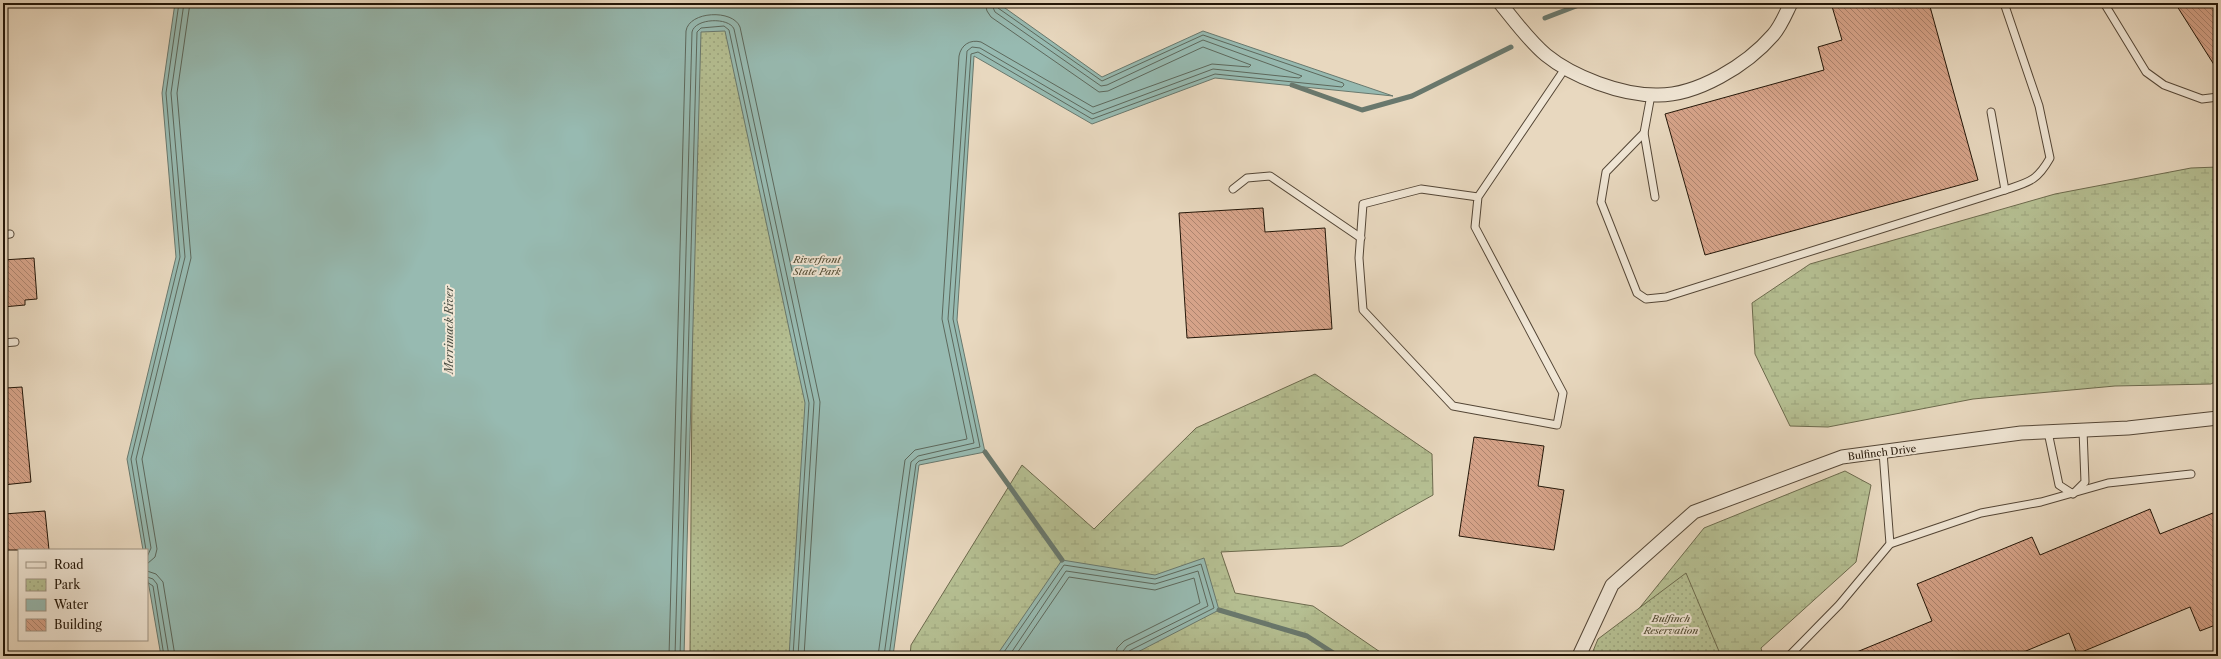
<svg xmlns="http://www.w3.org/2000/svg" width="2221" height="659" viewBox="0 0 2221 659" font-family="'Libre Caslon Text',serif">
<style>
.wetland{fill:url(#wetland-marsh);stroke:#6c6a4d}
.park{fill:url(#park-dots);stroke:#6c6a4d}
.water{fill:#97bab1;stroke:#69786d}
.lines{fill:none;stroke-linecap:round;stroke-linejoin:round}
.shore{stroke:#5d685c;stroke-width:1}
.stream{stroke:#69786d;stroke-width:5}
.building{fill:url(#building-back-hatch);stroke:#231608}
.lane-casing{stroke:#544636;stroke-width:9}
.street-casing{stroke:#544636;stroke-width:15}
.lane{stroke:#f0e6d5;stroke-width:7}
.street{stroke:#f0e6d5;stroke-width:13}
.labels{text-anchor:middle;stroke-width:4;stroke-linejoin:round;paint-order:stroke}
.park-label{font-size:10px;font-style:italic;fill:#4f4931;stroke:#f0e6d5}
.street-label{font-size:10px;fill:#231608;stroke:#f0e6d5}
.water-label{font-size:11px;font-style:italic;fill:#4c4f43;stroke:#f0e6d5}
</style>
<defs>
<pattern id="wetland-marsh" width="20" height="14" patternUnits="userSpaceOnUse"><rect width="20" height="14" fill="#b5bf92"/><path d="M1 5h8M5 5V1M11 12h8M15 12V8" fill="none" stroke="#9ba37c"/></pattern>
<pattern id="park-dots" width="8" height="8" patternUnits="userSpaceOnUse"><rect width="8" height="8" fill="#b5bf92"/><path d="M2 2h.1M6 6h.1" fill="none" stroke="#9ba37c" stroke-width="1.8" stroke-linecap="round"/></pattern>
<pattern id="building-back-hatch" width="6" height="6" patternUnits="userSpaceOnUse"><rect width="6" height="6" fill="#d6a389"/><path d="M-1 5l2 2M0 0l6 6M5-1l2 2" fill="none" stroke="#ad846e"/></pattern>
</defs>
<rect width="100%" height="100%" fill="#e8d8bf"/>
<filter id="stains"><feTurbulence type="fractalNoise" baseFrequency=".005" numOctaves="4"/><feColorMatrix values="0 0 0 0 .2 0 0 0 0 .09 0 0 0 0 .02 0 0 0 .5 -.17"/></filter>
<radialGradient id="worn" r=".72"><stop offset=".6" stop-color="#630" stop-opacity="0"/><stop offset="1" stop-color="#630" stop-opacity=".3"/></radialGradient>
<!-- wetland -->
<g class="wetland">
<polygon points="2218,167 2218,380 2211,384 2115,386 1973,399 1828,427 1790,426 1755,354 1752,303 1810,264 2055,194 2191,168"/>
<polygon points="1315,374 1432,454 1433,495 1342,546 1221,552 1235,593 1313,606 1386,656 910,656 911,645 1022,465 1094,529 1196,428"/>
<polygon points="1845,471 1871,485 1856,562 1761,648 1763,656 1604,656 1608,647 1704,528"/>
</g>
<!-- park -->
<g class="park">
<polygon points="701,3 942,3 882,656 690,656 694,111"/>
<polygon points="1686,573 1721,656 1591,656 1598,639"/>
</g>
<!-- water -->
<g class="water">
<polygon points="175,3 998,3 1102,77 1203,31 1393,96 1215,78 1092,124 974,56 957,320 985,452 919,465 893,656 789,656 805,403 725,31 701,32 684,656 161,656 147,575 147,550 143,550 127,459 176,257 162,93"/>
<polygon points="1204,558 1219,610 1130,656 1000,656 999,652 1062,560 1155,575"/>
</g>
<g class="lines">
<!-- shore -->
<g class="shore">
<polyline points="146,550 131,459 180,257 166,93 179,3"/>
<polyline points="147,557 151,548 136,459 185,257 171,93 184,3"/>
<polyline points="147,564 155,557 157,549 142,459 191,258 177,93 190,3"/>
<polyline points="147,571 156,574 163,582 175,656"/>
<polyline points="147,577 153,579 157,584 169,656"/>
<polyline points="147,582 153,586 164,656"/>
<path d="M 669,656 L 686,31 C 689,11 733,9 740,27 L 820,402 L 804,656"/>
<path d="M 675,656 L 692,32 C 695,18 729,17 734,29 L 814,402 L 798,656"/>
<polyline points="680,656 697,32 701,28 724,26 729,30 809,403 793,656"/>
<path d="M 878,656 L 905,460 L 915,450 L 967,439 L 942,319 L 959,56 C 961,45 970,39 981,42 L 1093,107 L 1212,64 L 1249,67 L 1251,65 L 1203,47 L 1108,91 L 1099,92 L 991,17 L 987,11 L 985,3"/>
<polyline points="884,656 911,462 918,456 974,443 948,319 967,51 972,47 980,48 1093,114 1213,69 1299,78 1302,76 1203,40 1107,85 1101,86 995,12 991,3"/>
<polyline points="889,656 916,464 919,461 980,447 953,319 971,54 978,52 1092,119 1215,74 1342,87 1344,85 1343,83 1203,35 1102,81 998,8 996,3"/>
<polyline points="1004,656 1004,652 1064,565 1155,579 1201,564 1214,608 1129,651 1127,656"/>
<polyline points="1009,656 1066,571 1155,584 1198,571 1208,606 1127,646 1123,651 1122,656"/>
<polyline points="1015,656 1069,577 1155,590 1194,578 1200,603 1124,641 1117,648 1116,656"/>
</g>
<!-- stream -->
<g class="stream">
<polyline points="1545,18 1584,3"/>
<polyline points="1292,85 1362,110 1412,96 1511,47"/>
<polyline points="985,452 1062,560"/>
<polyline points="1219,610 1307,636 1338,656"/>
</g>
</g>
<!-- building -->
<g class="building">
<polygon points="1831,3 1929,3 1978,180 1705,255 1665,114 1824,70 1818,47 1842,40"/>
<polygon points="2175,3 2218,3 2218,71"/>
<polygon points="1263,208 1265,232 1325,228 1332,329 1187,338 1179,213"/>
<polygon points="34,258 37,299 25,300 25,305 3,307 3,260"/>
<polygon points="22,387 31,482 3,485 3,394 6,393 6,388"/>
<polygon points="1474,437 1544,446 1538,486 1564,490 1554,550 1459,536"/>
<polygon points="2150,509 2160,534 2218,511 2218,624 2200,631 2190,607 2077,654 2069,633 2014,656 1847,656 1932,621 1917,584 2032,537 2040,555"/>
<polygon points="45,511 49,550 7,550 4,514"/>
</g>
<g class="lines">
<defs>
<g id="lane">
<polyline points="2104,3 2146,72 2164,85 2202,99 2218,97"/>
<path d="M 1651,95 L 1644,133 L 1606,172 L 1601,202 L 1637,293 L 1646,299 L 1666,297 L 2005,190 C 2029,182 2037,181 2050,158 L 2039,106 L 2004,3"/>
<polyline points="1991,112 2005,190"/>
<polyline points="1644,133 1655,197"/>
<polyline points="1233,189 1247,178 1270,176 1361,238"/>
<polyline points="1478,197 1475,227 1563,393 1557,425 1453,406 1363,310 1359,258 1363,204 1421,189 1478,197 1566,67"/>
<polyline points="3,235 10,234"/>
<polyline points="3,343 15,342"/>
<polyline points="2048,432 2059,485 2073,494 2085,482 2083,430"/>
<polyline points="1890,544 1981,513 2041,502 2108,483 2191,474"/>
<polyline points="43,656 65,656"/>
<polyline points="1789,656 1839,605 1890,544 1883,452"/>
</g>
<g id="street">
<path d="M 1500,3 C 1514,20 1529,41 1546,55 C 1573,77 1621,95 1656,95 C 1697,96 1747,65 1773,35 C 1781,26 1786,13 1791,3"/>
<polyline points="1579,656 1612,585 1694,512 1842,457 2021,433 2128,428 2218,418"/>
</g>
</defs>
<!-- lane casing -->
<use href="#lane" class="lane-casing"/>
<!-- street casing -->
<use href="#street" class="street-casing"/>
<!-- lane -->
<use href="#lane" class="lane"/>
<!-- street -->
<use href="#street" class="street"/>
</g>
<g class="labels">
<!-- park labels -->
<g class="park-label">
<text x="817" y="263">Riverfront<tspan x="817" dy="12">State Park</tspan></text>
<text x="1671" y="622">Bulfinch<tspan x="1671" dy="12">Reservation</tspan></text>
</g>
<!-- street labels -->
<g class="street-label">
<text transform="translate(1882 452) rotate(-7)" y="4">Bulfinch Drive</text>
</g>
<!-- water labels -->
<g class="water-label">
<text transform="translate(449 330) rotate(-90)" y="4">Merrimack River</text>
</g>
</g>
<!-- margin -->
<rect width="2221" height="659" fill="none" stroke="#e8d8bf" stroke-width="16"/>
<rect x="4" y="4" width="2213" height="651" fill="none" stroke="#231608" stroke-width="2"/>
<rect x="8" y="8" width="2205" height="643" fill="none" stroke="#231608"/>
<!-- legend -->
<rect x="18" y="549" width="130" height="92" fill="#f0e6d5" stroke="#9e9383"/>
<rect x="26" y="562" width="20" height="6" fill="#f0e6d5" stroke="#9e9383"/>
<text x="54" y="569" font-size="12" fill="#231608">Road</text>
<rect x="26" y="579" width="20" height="12" fill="url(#park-dots)" stroke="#9e9383"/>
<text x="54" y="589" font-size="12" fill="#231608">Park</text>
<rect x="26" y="599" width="20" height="12" fill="#97bab1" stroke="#9e9383"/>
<text x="54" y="609" font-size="12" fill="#231608">Water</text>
<rect x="26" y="619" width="20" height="12" fill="url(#building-back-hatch)" stroke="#9e9383"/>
<text x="54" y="629" font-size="12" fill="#231608">Building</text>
<rect width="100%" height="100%" filter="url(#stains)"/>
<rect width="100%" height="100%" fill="url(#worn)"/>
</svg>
